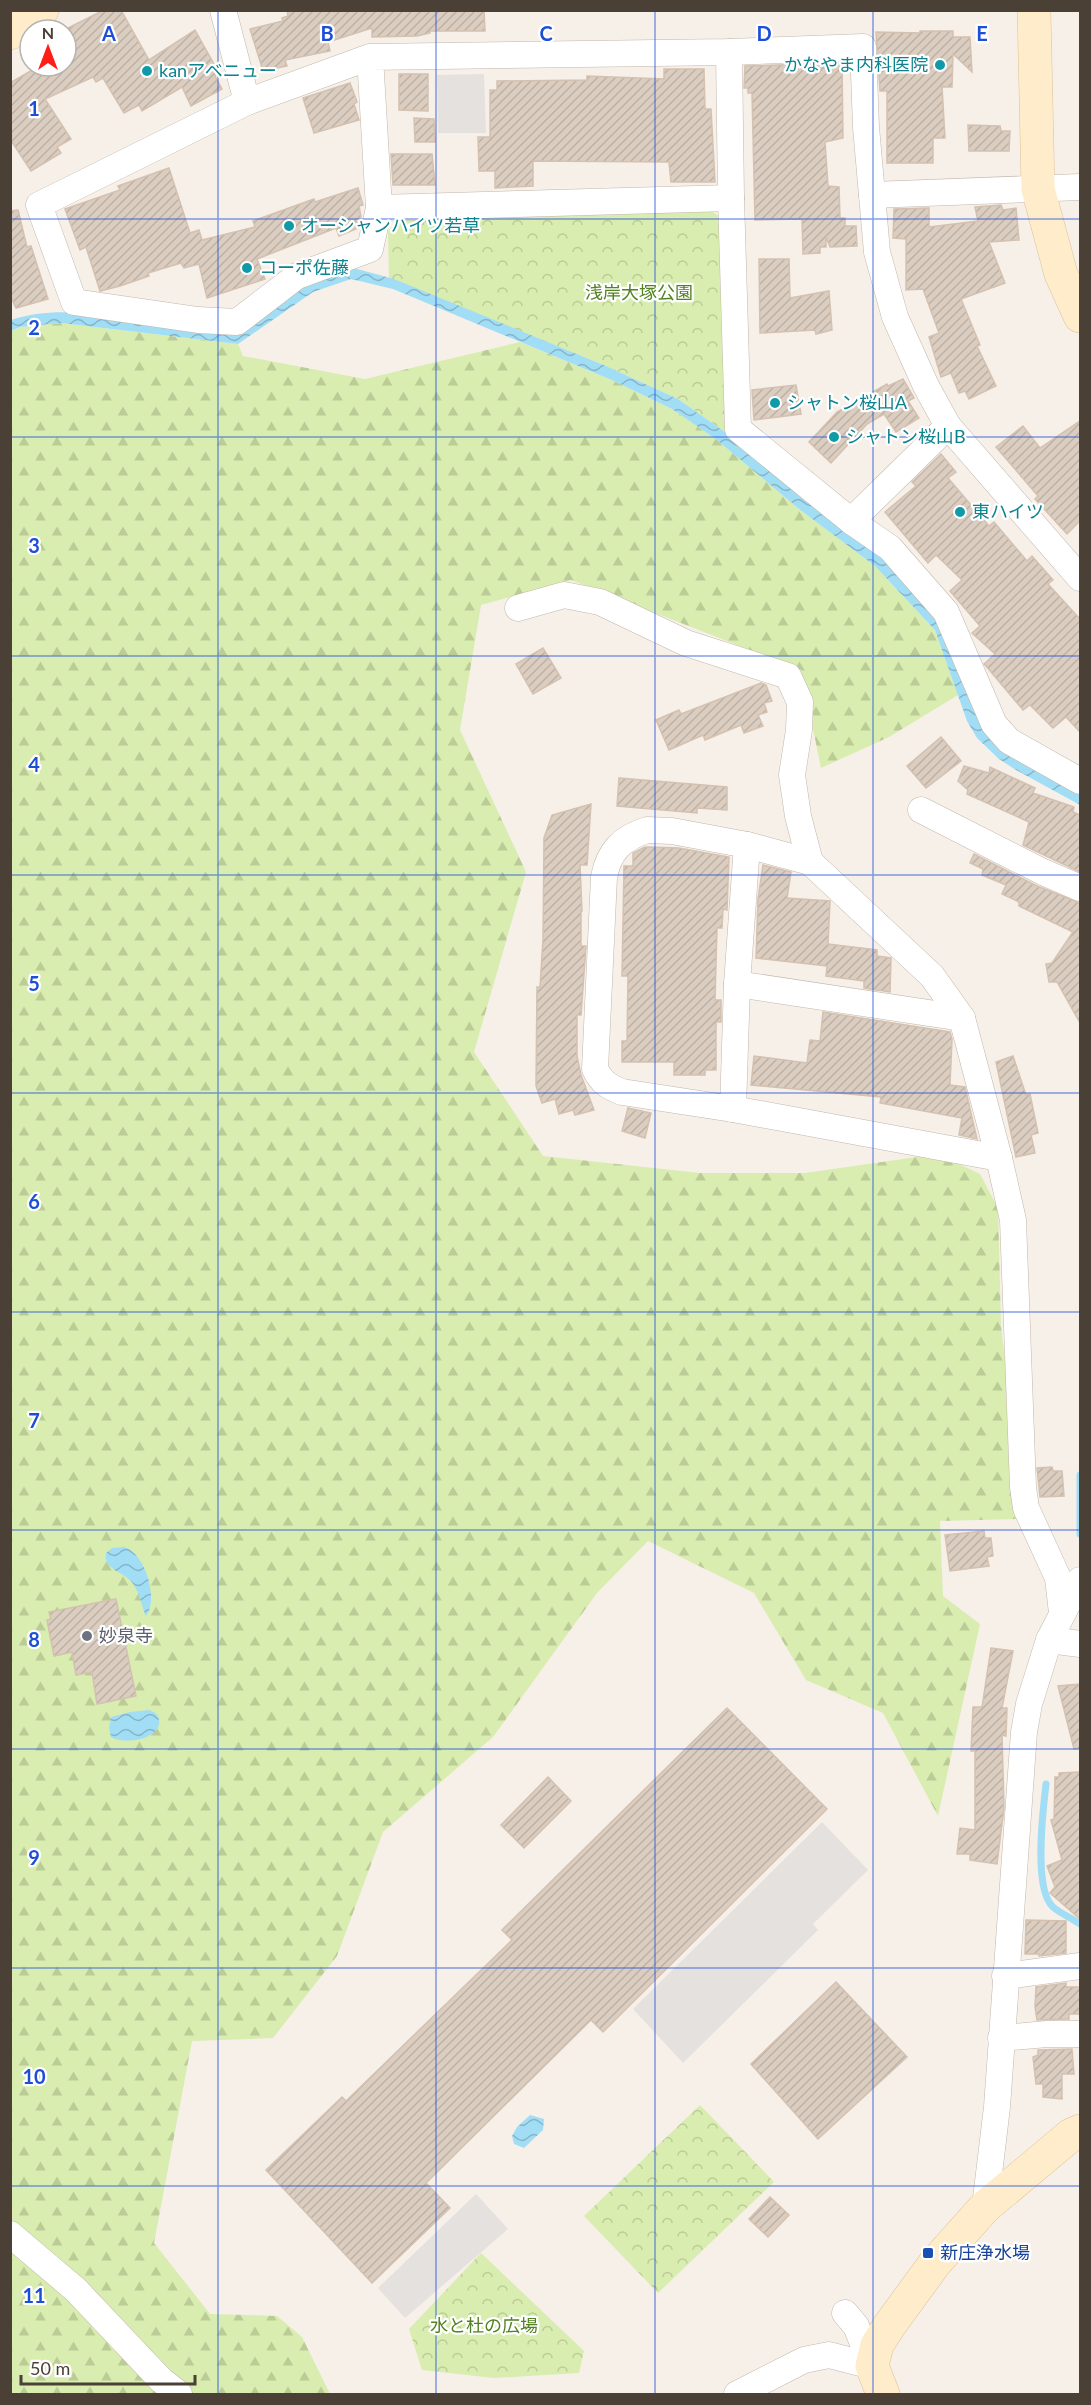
<svg xmlns="http://www.w3.org/2000/svg" width="1091" height="2405" viewBox="0 0 1091 2405" font-family="Lato,'Noto Sans JP',sans-serif">
<style>
.forest{fill:url(#forest-firs)}
.park{fill:url(#park-crowns)}
.parking{fill:#e4e1de}
.water{fill:url(#water-waves)}
.lines{fill:none;stroke-linecap:round;stroke-linejoin:round}
.stream{stroke:#a1def6;stroke-width:7}
.building{fill:url(#building-hatch);stroke:#d4c1b0;stroke-width:1.5}
.street-casing{stroke:#c2b7ab;stroke-width:27}
.secondary-casing{stroke:#dcc297;stroke-width:34}
.street{stroke:#fff;stroke-width:26}
.secondary{stroke:#ffecca;stroke-width:33}
.grid{fill:none;stroke:#1d4ed8;stroke-width:1.5;stroke-opacity:0.55}
.culture-dot{fill:#0f9aa8;stroke:#fff;stroke-width:2}
.worship-dot{fill:#6b7280;stroke:#fff;stroke-width:2}
.transit-dot{fill:#1a4fb4;stroke:#fff;stroke-width:2}
.labels{text-anchor:middle;stroke-width:4.5;stroke-linejoin:round;paint-order:stroke}
.culture-label{font-size:18px;fill:#0d838f;stroke:#fff;text-anchor:start}
.park-label{font-size:18px;fill:#538224;stroke:#fff}
.worship-label{font-size:18px;fill:#5b616d;stroke:#fff;text-anchor:start}
.transit-label{font-size:18px;fill:#164399;stroke:#fff;text-anchor:start}
.grid-label{font-size:20px;text-anchor:middle;font-weight:bold;fill:#1d4ed8;stroke:#fff;stroke-width:4.5;stroke-linejoin:round;paint-order:stroke}
</style>
<defs>
<pattern id="forest-firs" width="22" height="20" patternUnits="userSpaceOnUse" patternTransform="scale(1.5)"><rect width="22" height="20" fill="#d8edaf"/><path d="M5 1l3.5 6h-7zM16 11l3.5 6h-7z" fill="#bbcc97"/></pattern>
<pattern id="park-crowns" width="20" height="18" patternUnits="userSpaceOnUse" patternTransform="scale(1.5)"><rect width="20" height="18" fill="#d8edaf"/><path d="M2 6a3 3 0 1 1 6 0M12 15a3 3 0 1 1 6 0" fill="none" stroke="#bbcc97"/></pattern>
<pattern id="water-waves" width="16" height="10" patternUnits="userSpaceOnUse" patternTransform="scale(1.5)"><rect width="16" height="10" fill="#a1def6"/><path d="M0 5q4-4 8 0t8 0" fill="none" stroke="#85b5c8"/></pattern>
<pattern id="building-hatch" width="6" height="6" patternUnits="userSpaceOnUse" patternTransform="scale(1.5)"><rect width="6" height="6" fill="#dbcdc0"/><path d="M-1 1l2-2M0 6l6-6M5 7l2-2" fill="none" stroke="#bdb1a6"/></pattern>
</defs>
<rect width="100%" height="100%" fill="#f6f0e9"/>
<!-- forest -->
<polygon class="forest" points="61,323 238,344 243,356 365,379 520,342 614,381 672,409 717,440 799,509 875,566 935,630 958,695 889,737 821,768 801,670 571,580 481,605 460,730 526,872 474,1052 543,1156 700,1173 805,1173 938,1154 980,1174 998,1208 1001,1326 1010,1402 1016,1519 940,1521 943,1596 980,1624 938,1816 883,1713 806,1680 754,1593 648,1541 597,1593 493,1737 383,1832 337,1956 273,2038 192,2041 154,2243 210,2314 277,2316 302,2337 330,2394 11,2394 11,331 20,327"/>
<!-- park -->
<g class="park">
<polygon points="708,209 719,216 725,432 678,399 606,366 389,278 388,231 401,218"/>
<polygon points="700,2105 774,2182 658,2293 584,2216"/>
<polygon points="481,2253 584,2351 579,2373 494,2378 422,2370 409,2329"/>
</g>
<!-- parking -->
<g class="parking">
<polygon points="484,74 486,133 438,133 437,75"/>
<polygon points="822,1822 868,1870 813,1924 818,1930 683,2063 633,2009"/>
<polygon points="476,2194 508,2229 405,2318 378,2288"/>
</g>
<!-- water -->
<g class="water">
<path d="M 350,267 L 394,279 L 606,366 L 678,399 L 725,432 L 804,500 L 884,559 L 943,623 L 984,729 L 1080,792 L 1080,805 L 1016,770 L 999,759 L 977,738 L 967,721 L 935,630 L 875,566 L 799,509 L 717,440 L 672,409 L 614,381 L 393,289 L 351,279 L 313,292 L 238,344 L 61,323 L 20,327 L 11,331 L 11,320 C 52,306 96,314 138,320 C 170,325 202,329 234,333 L 307,285 Z"/>
<path d="M 124,1547 C 146,1553 159,1601 146,1616 C 141,1605 139,1589 130,1580 C 120,1571 103,1568 106,1553 L 112,1548 Z"/>
<path d="M 149,1710 C 154,1712 158,1713 159,1720 C 162,1740 123,1745 111,1737 L 109,1728 L 111,1717 L 130,1712 Z"/>
<polygon points="530,2115 544,2119 543,2130 524,2148 514,2144 512,2136 517,2127"/>
</g>
<g class="lines">
<!-- stream -->
<g class="stream">
<polyline points="1080,1475 1080,1534"/>
<path d="M 1046,1784 C 1043,1810 1033,1889 1053,1907 C 1061,1914 1072,1918 1080,1924"/>
</g>
</g>
<!-- building -->
<g class="building">
<polygon points="104,10 121,10 149,60 195,30 219,73 215,76 222,89 191,106 182,87 142,111 139,105 124,113 103,78 96,82 93,77 45,99 71,139 57,147 61,153 31,171 10,139 10,83 39,66 66,66 66,29"/>
<polygon points="287,10 484,10 485,31 430,31 430,33 417,36 372,37 372,28 328,42 330,51 285,60 287,66 263,71 250,29 283,21 282,18 288,16"/>
<polygon points="920,31 953,31 953,37 970,37 972,72 953,54 952,87 942,87 945,138 933,138 933,163 887,163 887,91 880,91 876,32 920,33"/>
<polygon points="842,63 843,138 825,142 828,186 839,187 840,218 845,218 845,226 856,226 857,246 830,247 826,237 826,247 820,247 820,253 803,254 802,219 755,220 752,93 748,93 748,88 744,88 745,66"/>
<polygon points="664,69 704,69 705,109 711,109 715,182 671,182 669,162 533,161 533,186 495,188 495,171 479,171 478,137 490,137 490,90 497,90 497,81 587,80 587,76 664,79"/>
<polygon points="399,74 428,74 428,111 399,110"/>
<polygon points="350,83 357,102 354,104 359,120 314,133 303,98"/>
<polygon points="414,118 434,119 435,142 415,142"/>
<polygon points="968,125 1000,126 1001,131 1010,131 1009,151 969,151"/>
<polygon points="391,154 432,154 435,185 393,185"/>
<polygon points="169,168 190,233 199,230 202,240 255,227 253,221 314,199 315,202 358,188 363,205 359,206 361,217 356,219 358,228 339,236 336,228 257,259 265,279 207,298 199,264 184,268 181,263 148,273 149,276 120,286 100,291 86,247 80,250 65,209 120,190 118,186"/>
<polygon points="1001,205 1003,210 1016,208 1019,240 989,242 1005,283 961,299 980,345 977,346 996,386 969,399 965,391 959,393 951,373 941,377 929,337 939,333 923,289 906,290 906,239 893,238 894,209 929,208 929,227 978,221 975,207"/>
<polygon points="18,210 27,247 31,246 48,299 16,308 10,295 10,211"/>
<polygon points="759,259 789,259 790,298 829,291 832,330 816,334 815,330 760,333"/>
<polygon points="903,379 914,398 908,401 919,418 896,432 884,414 867,424 831,463 809,442 837,412 887,384 888,386"/>
<polygon points="796,385 801,414 754,420 752,390"/>
<polygon points="1080,421 1080,521 1067,534 1035,499 1038,496 996,447 1023,426 1040,448"/>
<polygon points="941,454 956,472 948,478 989,526 994,522 1027,561 1032,556 1053,580 1048,584 1080,619 1080,732 1066,717 1053,728 1030,705 1023,710 986,666 984,664 995,654 972,633 980,626 950,591 962,580 936,555 928,563 885,512 916,486 912,482"/>
<polygon points="543,648 561,678 533,694 516,664"/>
<polygon points="761,683 766,685 772,701 764,703 767,712 758,715 763,726 744,733 741,725 705,740 703,735 669,750 656,720 679,710 681,714"/>
<polygon points="941,737 961,761 926,788 907,766"/>
<polygon points="964,766 989,773 990,767 1035,788 1033,793 1074,807 1073,812 1080,815 1080,872 1023,845 1029,822 967,794 968,790 958,781"/>
<polygon points="619,778 727,787 727,810 697,808 697,813 617,806"/>
<polygon points="591,804 587,865 580,865 582,911 581,911 581,946 586,946 581,1015 577,1015 577,1056 581,1075 594,1110 575,1115 573,1110 559,1114 555,1099 542,1103 536,1086 537,987 540,987 543,939 544,838 552,815"/>
<polygon points="645,847 679,848 729,857 727,910 723,909 722,928 717,928 715,1000 721,1000 721,1022 716,1022 716,1070 705,1070 705,1075 674,1075 674,1062 622,1062 622,1041 627,1041 628,976 622,976 624,866 633,866 633,853"/>
<polygon points="974,854 1037,886 1080,903 1080,1023 1057,982 1049,982 1046,964 1052,963 1073,932 1019,906 1019,902 1002,894 1006,885 982,875 983,869 970,863"/>
<polygon points="763,865 791,872 787,898 830,901 828,944 877,950 877,956 891,958 890,992 864,988 864,981 826,976 827,966 756,958 758,899"/>
<polygon points="823,1012 950,1032 952,1039 950,1085 965,1087 977,1139 959,1135 962,1118 880,1103 881,1097 751,1085 754,1056 807,1063 810,1040 820,1041"/>
<polygon points="1013,1056 1026,1095 1030,1094 1038,1133 1031,1135 1035,1153 1016,1157 996,1062"/>
<polygon points="628,1108 651,1113 645,1138 622,1131"/>
<polygon points="1052,1467 1053,1471 1062,1471 1064,1496 1040,1497 1037,1468"/>
<polygon points="984,1531 985,1538 991,1538 993,1556 987,1557 989,1566 950,1571 945,1535"/>
<polygon points="116,1599 136,1696 97,1704 92,1672 76,1675 72,1652 54,1656 47,1620 51,1619 49,1612"/>
<polygon points="991,1648 1013,1651 1002,1708 1007,1708 1006,1736 1002,1735 1004,1808 997,1864 970,1860 970,1854 957,1854 960,1828 975,1830 975,1751 971,1751 973,1707 982,1707"/>
<polygon points="1080,1684 1080,1748 1074,1749 1058,1686"/>
<polygon points="727,1708 827,1809 603,2032 591,2020 426,2183 450,2208 372,2283 266,2170 342,2097 346,2101 512,1940 502,1930"/>
<polygon points="1080,1772 1080,1919 1050,1893 1055,1887 1047,1866 1062,1860 1051,1820 1054,1819 1055,1777 1059,1777 1059,1773"/>
<polygon points="548,1777 571,1801 524,1848 501,1825"/>
<polygon points="1026,1920 1066,1921 1066,1953 1039,1956 1039,1954 1025,1954"/>
<polygon points="836,1982 907,2057 818,2139 751,2064"/>
<polygon points="1066,1983 1066,1987 1080,1987 1080,2014 1069,2014 1069,2019 1037,2020 1035,2007 1036,1987"/>
<polygon points="1072,2049 1074,2074 1062,2074 1062,2099 1043,2097 1043,2084 1036,2084 1033,2057 1038,2055 1038,2050"/>
<polygon points="770,2197 789,2215 768,2237 749,2219"/>
</g>
<g class="lines">
<defs>
<g id="street">
<polyline points="223,10 247,102"/>
<polyline points="729,52 731,198 738,429 851,521 890,548 946,612 994,724 1009,741 1080,781"/>
<polyline points="370,57 379,208 370,249 297,276 237,322 198,320 74,302 39,205 247,102 370,57 729,52 863,47 866,127 877,252 895,317 926,386 948,426 1080,578"/>
<polyline points="872,195 1080,187"/>
<polyline points="379,208 731,198"/>
<polyline points="851,521 948,426"/>
<polyline points="518,608 564,595 600,602 686,643 788,676 800,702 799,730 792,775 798,816 810,862"/>
<polyline points="921,810 1043,872 1080,888"/>
<path d="M 647,830 L 672,831 L 747,845 L 810,862 L 932,976 L 962,1018 L 999,1158 L 733,1109 L 622,1092 C 609,1087 601,1082 595,1069 L 604,877 C 609,851 622,838 647,830 Z"/>
<polyline points="737,984 962,1018"/>
<polyline points="733,1109 737,984 747,845"/>
<polyline points="999,1158 1013,1220 1023,1487 1026,1508 1058,1578 1062,1613"/>
<polyline points="1049,1640 1080,1644"/>
<polyline points="1005,1976 1080,1966"/>
<polyline points="1001,2038 1047,2034 1080,2034"/>
<polyline points="985,2207 997,2107 1024,1732 1029,1704 1049,1640 1080,1580"/>
<polyline points="10,2234 76,2290 161,2380 179,2394"/>
<polyline points="845,2313 856,2326 872,2366"/>
<polyline points="737,2394 804,2360 829,2355 872,2366"/>
</g>
<g id="secondary">
<polyline points="1034,10 1038,189 1061,274 1080,316"/>
<polyline points="10,33 42,10"/>
<polyline points="883,2394 872,2366 877,2345 889,2326 935,2263 985,2207 1071,2135 1080,2131"/>
</g>
</defs>
<!-- street casing -->
<use href="#street" class="street-casing"/>
<!-- secondary casing -->
<use href="#secondary" class="secondary-casing"/>
<!-- street -->
<use href="#street" class="street"/>
<!-- secondary -->
<use href="#secondary" class="secondary"/>
</g>
<!-- grid -->
<path class="grid" d="M 218,10 L 218,2394M 436,10 L 436,2394M 655,10 L 655,2394M 873,10 L 873,2394M 10,219 L 1080,219M 10,437 L 1080,437M 10,656 L 1080,656M 10,875 L 1080,875M 10,1093 L 1080,1093M 10,1312 L 1080,1312M 10,1530 L 1080,1530M 10,1749 L 1080,1749M 10,1968 L 1080,1968M 10,2186 L 1080,2186"/>
<!-- markers -->
<g class="culture-dot">
<circle cx="940" cy="65" r="6"/>
<circle cx="147" cy="71" r="6"/>
<circle cx="289" cy="226" r="6"/>
<circle cx="247" cy="268" r="6"/>
<circle cx="775" cy="403" r="6"/>
<circle cx="834" cy="437" r="6"/>
<circle cx="960" cy="512" r="6"/>
</g>
<circle class="worship-dot" cx="87" cy="1636" r="6"/>
<rect class="transit-dot" x="922" y="2247" width="12" height="12" rx="3"/>
<g class="labels">
<!-- culture labels -->
<g class="culture-label">
<text x="928" y="71" text-anchor="end">かなやま内科医院</text>
<text x="159" y="77">kanアベニュー</text>
<text x="301" y="232">オーシャンハイツ若草</text>
<text x="259" y="274">コーポ佐藤</text>
<text x="787" y="409">シャトン桜山A</text>
<text x="846" y="443">シャトン桜山B</text>
<text x="972" y="518">東ハイツ</text>
</g>
<!-- park labels -->
<g class="park-label">
<text x="639" y="299">浅岸大塚公園</text>
<text x="484" y="2332">水と杜の広場</text>
</g>
<!-- worship labels -->
<g class="worship-label">
<text x="99" y="1642">妙泉寺</text>
</g>
<!-- transit labels -->
<g class="transit-label">
<text x="940" y="2259">新庄浄水場</text>
</g>
</g>
<g class="grid-label">
<text x="109" y="41">A</text>
<text x="327" y="41">B</text>
<text x="546" y="41">C</text>
<text x="764" y="41">D</text>
<text x="982" y="41">E</text>
<text x="34" y="116">1</text>
<text x="34" y="335">2</text>
<text x="34" y="553">3</text>
<text x="34" y="772">4</text>
<text x="34" y="991">5</text>
<text x="34" y="1209">6</text>
<text x="34" y="1428">7</text>
<text x="34" y="1647">8</text>
<text x="34" y="1865">9</text>
<text x="34" y="2084">10</text>
<text x="34" y="2303">11</text>
</g>
<!-- border -->
<rect width="1091" height="2405" fill="none" stroke="#4a4036" stroke-width="24"/>
<!-- north arrow -->
<g transform="translate(48 48)"><circle r="28" fill="#ffffff" stroke="#b7b3af" stroke-width="1.5"/>
<path d="M0-4.5L10 22L0 15L-10 22Z" fill="#ff1d17"/>
<text y="-9" font-size="16" font-weight="bold" text-anchor="middle" fill="#4a4036">N</text>
</g>
<!-- scale -->
<path d="M21 2375v9h174v-9" fill="none" stroke="#4a4036" stroke-width="3"/>
<text x="30" y="2375" font-size="18" fill="#4a4036" stroke="#ffffff" stroke-width="4.5" paint-order="stroke">50 m</text>
</svg>
